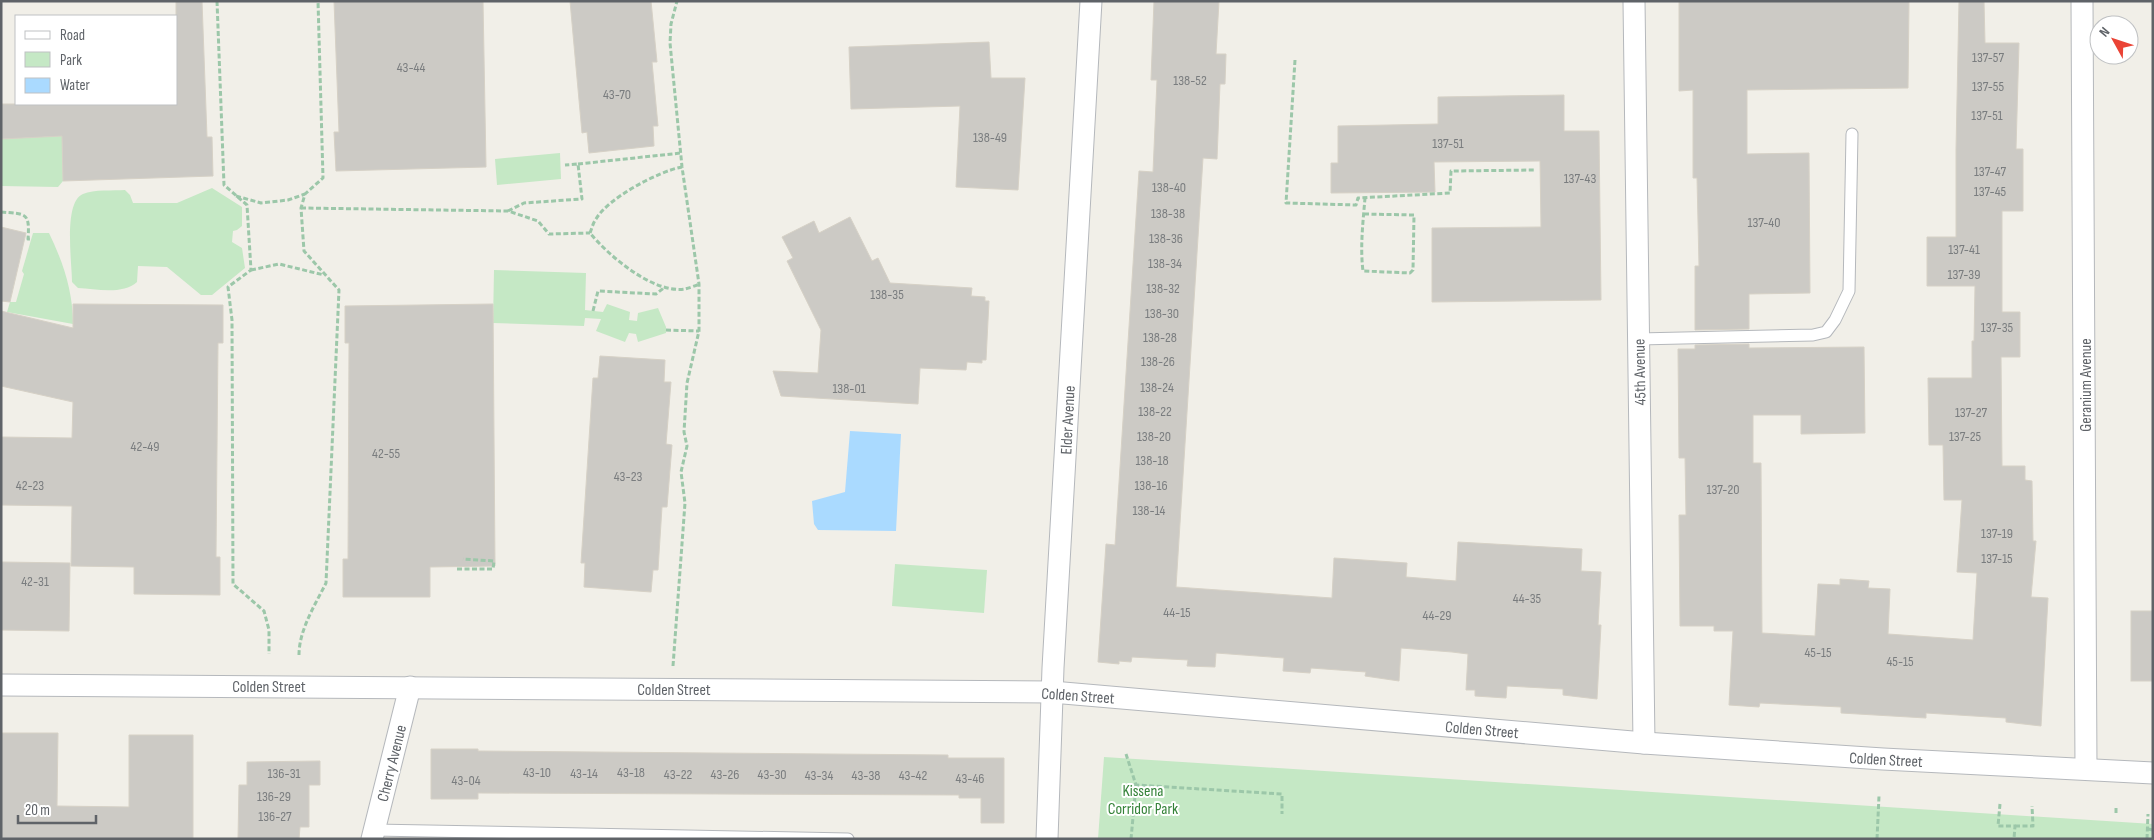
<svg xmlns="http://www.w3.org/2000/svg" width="2154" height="840" viewBox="0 0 2154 840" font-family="'Sofia Sans Condensed',sans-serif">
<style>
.green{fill:#c5e8c5}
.water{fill:#aadaff}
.building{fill:#cccac5;stroke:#d6d1c6}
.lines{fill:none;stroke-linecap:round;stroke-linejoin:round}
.service-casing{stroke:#b5b8bc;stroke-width:13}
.minor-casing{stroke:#b5b8bc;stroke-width:23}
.path{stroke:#9cc7a9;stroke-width:3;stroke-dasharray:5 2.5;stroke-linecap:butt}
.service{stroke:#fff;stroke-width:11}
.minor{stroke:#fff;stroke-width:21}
.labels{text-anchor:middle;stroke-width:4;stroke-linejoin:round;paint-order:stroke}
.number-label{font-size:14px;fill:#7a7d7f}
.street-label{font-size:16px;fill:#5f6368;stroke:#fff}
.park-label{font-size:16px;fill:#348238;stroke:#fff}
</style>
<rect width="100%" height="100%" fill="#f1efe8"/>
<!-- green -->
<g class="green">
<polygon points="62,136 63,181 58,187 1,186 1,139"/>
<polygon points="560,153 561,179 497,185 495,159"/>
<path d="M 212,188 L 242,207 L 242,226 L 237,230 L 233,231 L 232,242 L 242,248 L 245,268 L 212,295 L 201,295 L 167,267 L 138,266 L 137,282 C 123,295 96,289 78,288 L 72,282 C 72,263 63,202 83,194 C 94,189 113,191 125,190 L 130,195 L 133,203 L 177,203 Z"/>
<path d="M 33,233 L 49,233 C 63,262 73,291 73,324 L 7,312 L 10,302 L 16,302 L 24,274 L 22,271 Z"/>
<polygon points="494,270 586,273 585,310 603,312 607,304 630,312 629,320 637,321 638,313 658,308 666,327 666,333 638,342 636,334 629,333 625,342 596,331 601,319 585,318 584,326 493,323"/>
<polygon points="895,564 987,570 984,613 892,606"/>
<polygon points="1104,757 2153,824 2153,839 1098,839"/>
</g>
<!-- water -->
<polygon class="water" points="850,431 901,434 896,531 818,530 814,524 812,501 845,492"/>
<!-- building -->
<g class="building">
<polygon points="176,1 202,1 207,137 212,137 213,176 63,181 62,136 1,139 1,104 176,104"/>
<polygon points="334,1 483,1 486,167 336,171 334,132 339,132"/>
<polygon points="570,1 651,1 657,62 652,62 658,126 653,126 654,146 589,153 587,132 582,133"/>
<polygon points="1154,1 1219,1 1216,54 1226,54 1225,84 1220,84 1217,159 1203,158 1176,587 1332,598 1334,558 1407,563 1406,577 1456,581 1458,542 1582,549 1581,571 1601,572 1598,625 1601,625 1597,699 1563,695 1563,689 1507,686 1506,698 1475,696 1475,690 1466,690 1468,654 1452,652 1401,648 1399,681 1365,676 1366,672 1311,668 1310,673 1283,671 1284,658 1216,653 1215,667 1187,666 1188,660 1132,657 1131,662 1119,661 1119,664 1098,662 1106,544 1115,545 1139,171 1153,172 1157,80 1151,80"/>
<polygon points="1679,1 1909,1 1908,88 1747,90 1747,154 1809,153 1810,293 1749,294 1749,329 1695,330 1695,266 1699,266 1697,178 1693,178 1693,90 1679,91"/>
<polygon points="1959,1 1984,1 1985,43 2019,43 2016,149 2023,149 2023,211 2002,211 2002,312 2020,312 2020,357 2001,357 2002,466 2025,466 2025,480 2032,481 2033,541 2036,541 2031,597 2048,598 2041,726 2006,722 2006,718 1926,713 1926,718 1841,713 1841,707 1760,703 1759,707 1729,705 1733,631 1714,631 1714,626 1680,626 1679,515 1686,515 1685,458 1679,458 1678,349 1695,349 1695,345 1749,344 1749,348 1864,347 1865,433 1801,434 1801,415 1753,415 1753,463 1761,463 1762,633 1815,636 1818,584 1840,585 1840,579 1869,581 1868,588 1890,589 1888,634 1973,640 1977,573 1957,572 1962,500 1944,500 1943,445 1929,445 1928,378 1972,378 1972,341 1974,341 1975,286 1927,286 1927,237 1956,237 1956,150"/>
<polygon points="989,42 991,78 1025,78 1018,190 956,187 960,106 851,109 849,47"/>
<polygon points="1564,95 1564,131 1599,131 1601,300 1432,302 1432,228 1541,227 1540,161 1434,162 1435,192 1331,193 1331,163 1338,163 1338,126 1438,124 1438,97"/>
<polygon points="850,217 872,261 878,258 890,283 972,288 971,296 985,297 985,301 989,301 986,360 982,360 982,363 967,362 966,370 920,368 918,404 781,396 773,371 818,373 821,330 787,261 793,258 782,237 814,221 819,233"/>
<polygon points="1,227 26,233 10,302 1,301"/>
<polygon points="73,304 223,305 223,343 218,343 216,557 220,557 220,595 134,594 134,567 71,566 72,506 1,505 1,437 72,438 73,402 1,386 1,311 73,328"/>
<polygon points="493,304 495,566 430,567 430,597 343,597 343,559 348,559 349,343 345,343 345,306"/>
<polygon points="600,356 665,360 664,382 671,382 666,444 672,445 667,507 662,507 658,570 653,570 651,592 584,587 585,563 581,563 593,378 598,378"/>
<polygon points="1,562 70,563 69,631 1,630"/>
<rect x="2131" y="611" width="22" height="70"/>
<polygon points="1,733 58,733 57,806 129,807 129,735 193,735 193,839 1,839"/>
<polygon points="431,749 478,749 478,751 948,755 948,758 1004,758 1004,823 981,823 981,798 959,798 959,795 478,793 478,799 431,799"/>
<polygon points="320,761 320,785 309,785 309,827 300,827 299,839 238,839 239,785 247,785 247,762"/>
</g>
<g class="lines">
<defs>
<g id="service">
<polyline points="1639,339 1813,335 1826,332 1835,320 1849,291 1852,134"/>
<polyline points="374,830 848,839"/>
</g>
<g id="minor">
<polyline points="1634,1 1644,743"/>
<polyline points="2082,1 2086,768"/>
<polyline points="1,685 1052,692 1644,743 1883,759 2153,773"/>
<polyline points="372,839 410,687"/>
<polyline points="1047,839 1053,668 1091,1"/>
</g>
</defs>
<!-- service casing -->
<use href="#service" class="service-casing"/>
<!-- minor casing -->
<use href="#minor" class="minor-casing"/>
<!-- path -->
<g class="path">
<polyline points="217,1 224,185 247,205 251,270 228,287 232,320 233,584 264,611 269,630 269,654"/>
<polyline points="1295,60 1286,203 1356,205 1358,198 1450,193 1451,171 1536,170"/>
<polyline points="578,164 681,153"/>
<path d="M 682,167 C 659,171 608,198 596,219 C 593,223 592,228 590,233 C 608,255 653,294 685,289 C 689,288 695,286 699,284"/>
<polyline points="236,196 261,203 288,200 305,194"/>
<polyline points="301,208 508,211 538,221 549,234 590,233"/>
<polyline points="508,211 524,203 582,199 578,164 565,165"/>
<path d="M 1,212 C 26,214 30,212 28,239 L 31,239"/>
<path d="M 1364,214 L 1414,215 L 1413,270 L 1410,273 L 1363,271 C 1360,247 1363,222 1365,198"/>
<polyline points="251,270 279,264 324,275"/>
<polyline points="593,311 598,291 656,294 665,287"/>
<polyline points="666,330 699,331"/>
<polyline points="457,569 493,569 494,561 463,559"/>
<path d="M 299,655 C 299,630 315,605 326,583 L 339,290 L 304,251 L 301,208 L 305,194 L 323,178 L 318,1"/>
<polyline points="673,666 685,503 681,472 687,446 684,432 687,383 699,331 699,284 682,167 670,43 671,24 677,1"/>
<polyline points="1126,754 1136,785"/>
<polyline points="2000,804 1998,826 2015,826 2014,839"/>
<polyline points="2116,813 2116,808"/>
<polyline points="2015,826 2033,826 2032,806"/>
<polyline points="2148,829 2153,830"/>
<polyline points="1131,839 1136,785 1282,794 1282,814"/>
<polyline points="1877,839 1879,796"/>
<polyline points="2147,839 2148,814"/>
</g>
<!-- service -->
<use href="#service" class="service"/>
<!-- minor -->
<use href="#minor" class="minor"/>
</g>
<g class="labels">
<!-- number labels -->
<g class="number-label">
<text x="1988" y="62">137-57</text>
<text x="411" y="72">43-44</text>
<text x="1190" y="85">138-52</text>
<text x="1988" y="91">137-55</text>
<text x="617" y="99">43-70</text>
<text x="1987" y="120">137-51</text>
<text x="990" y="142">138-49</text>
<text x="1448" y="148">137-51</text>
<text x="1990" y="176">137-47</text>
<text x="1580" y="183">137-43</text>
<text x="1169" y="192">138-40</text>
<text x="1990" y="196">137-45</text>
<text x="1168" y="218">138-38</text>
<text x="1764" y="227">137-40</text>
<text x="1166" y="243">138-36</text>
<text x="1964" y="254">137-41</text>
<text x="1165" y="268">138-34</text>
<text x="1964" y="279">137-39</text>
<text x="1163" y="293">138-32</text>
<text x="887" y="299">138-35</text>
<text x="1162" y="318">138-30</text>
<text x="1997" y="332">137-35</text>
<text x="1160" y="342">138-28</text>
<text x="1158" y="366">138-26</text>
<text x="1157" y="392">138-24</text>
<text x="849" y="393">138-01</text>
<text x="1155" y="416">138-22</text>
<text x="1971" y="417">137-27</text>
<text x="1154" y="441">138-20</text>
<text x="1965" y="441">137-25</text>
<text x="145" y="451">42-49</text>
<text x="386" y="458">42-55</text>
<text x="1152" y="465">138-18</text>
<text x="628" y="481">43-23</text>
<text x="30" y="490">42-23</text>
<text x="1151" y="490">138-16</text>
<text x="1723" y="494">137-20</text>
<text x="1149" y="515">138-14</text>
<text x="1997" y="538">137-19</text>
<text x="1997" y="563">137-15</text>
<text x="35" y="586">42-31</text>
<text x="1527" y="603">44-35</text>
<text x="1177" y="617">44-15</text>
<text x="1437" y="620">44-29</text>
<text x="1818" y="657">45-15</text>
<text x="1900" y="666">45-15</text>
<text x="537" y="777">43-10</text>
<text x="631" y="777">43-18</text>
<text x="284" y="778">136-31</text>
<text x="584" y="778">43-14</text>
<text x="678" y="779">43-22</text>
<text x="725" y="779">43-26</text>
<text x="772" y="779">43-30</text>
<text x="819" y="780">43-34</text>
<text x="866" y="780">43-38</text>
<text x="913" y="780">43-42</text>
<text x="970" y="783">43-46</text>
<text x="466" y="785">43-04</text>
<text x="274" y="801">136-29</text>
<text x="275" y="821">136-27</text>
</g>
<!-- street labels -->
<g class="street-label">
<text transform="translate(1639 372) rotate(-91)" y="6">45th Avenue</text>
<text transform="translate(2085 385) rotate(-90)" y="6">Geranium Avenue</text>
<text transform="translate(1067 420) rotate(-87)" y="6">Elder Avenue</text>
<text x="269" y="692">Colden Street</text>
<text x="674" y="695">Colden Street</text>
<text transform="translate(1078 695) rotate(4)" y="6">Colden Street</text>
<text transform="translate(1482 729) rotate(5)" y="6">Colden Street</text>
<text transform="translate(1886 759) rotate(3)" y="6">Colden Street</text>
<text transform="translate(391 763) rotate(-76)" y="6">Cherry Avenue</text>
</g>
<!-- park labels -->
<g class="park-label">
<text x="1143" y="796">Kissena<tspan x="1143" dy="18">Corridor Park</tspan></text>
</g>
</g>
<!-- border -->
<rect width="2154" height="840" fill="none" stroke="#5f6368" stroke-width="5"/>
<!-- legend -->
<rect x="15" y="15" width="162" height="90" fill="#ffffff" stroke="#bfc1c3"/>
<rect x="25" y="31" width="25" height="8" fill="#ffffff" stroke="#bfc1c3"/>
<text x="60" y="40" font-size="15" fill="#5f6368">Road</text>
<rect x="25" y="52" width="25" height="15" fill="#c5e8c5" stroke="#bfc1c3"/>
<text x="60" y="65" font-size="15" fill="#5f6368">Park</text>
<rect x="25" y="78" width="25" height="15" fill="#aadaff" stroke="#bfc1c3"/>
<text x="60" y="90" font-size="15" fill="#5f6368">Water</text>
<!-- north arrow -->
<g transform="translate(2114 40) rotate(310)"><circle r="24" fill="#ffffff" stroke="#bfc1c3"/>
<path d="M0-4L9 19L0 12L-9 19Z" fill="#ea4335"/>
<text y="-8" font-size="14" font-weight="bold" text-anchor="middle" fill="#5f6368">N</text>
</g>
<!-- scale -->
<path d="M18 815v8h78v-8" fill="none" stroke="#5f6368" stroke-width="2.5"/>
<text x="25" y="815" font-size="15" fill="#5f6368" stroke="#ffffff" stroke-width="4" paint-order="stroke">20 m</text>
</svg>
